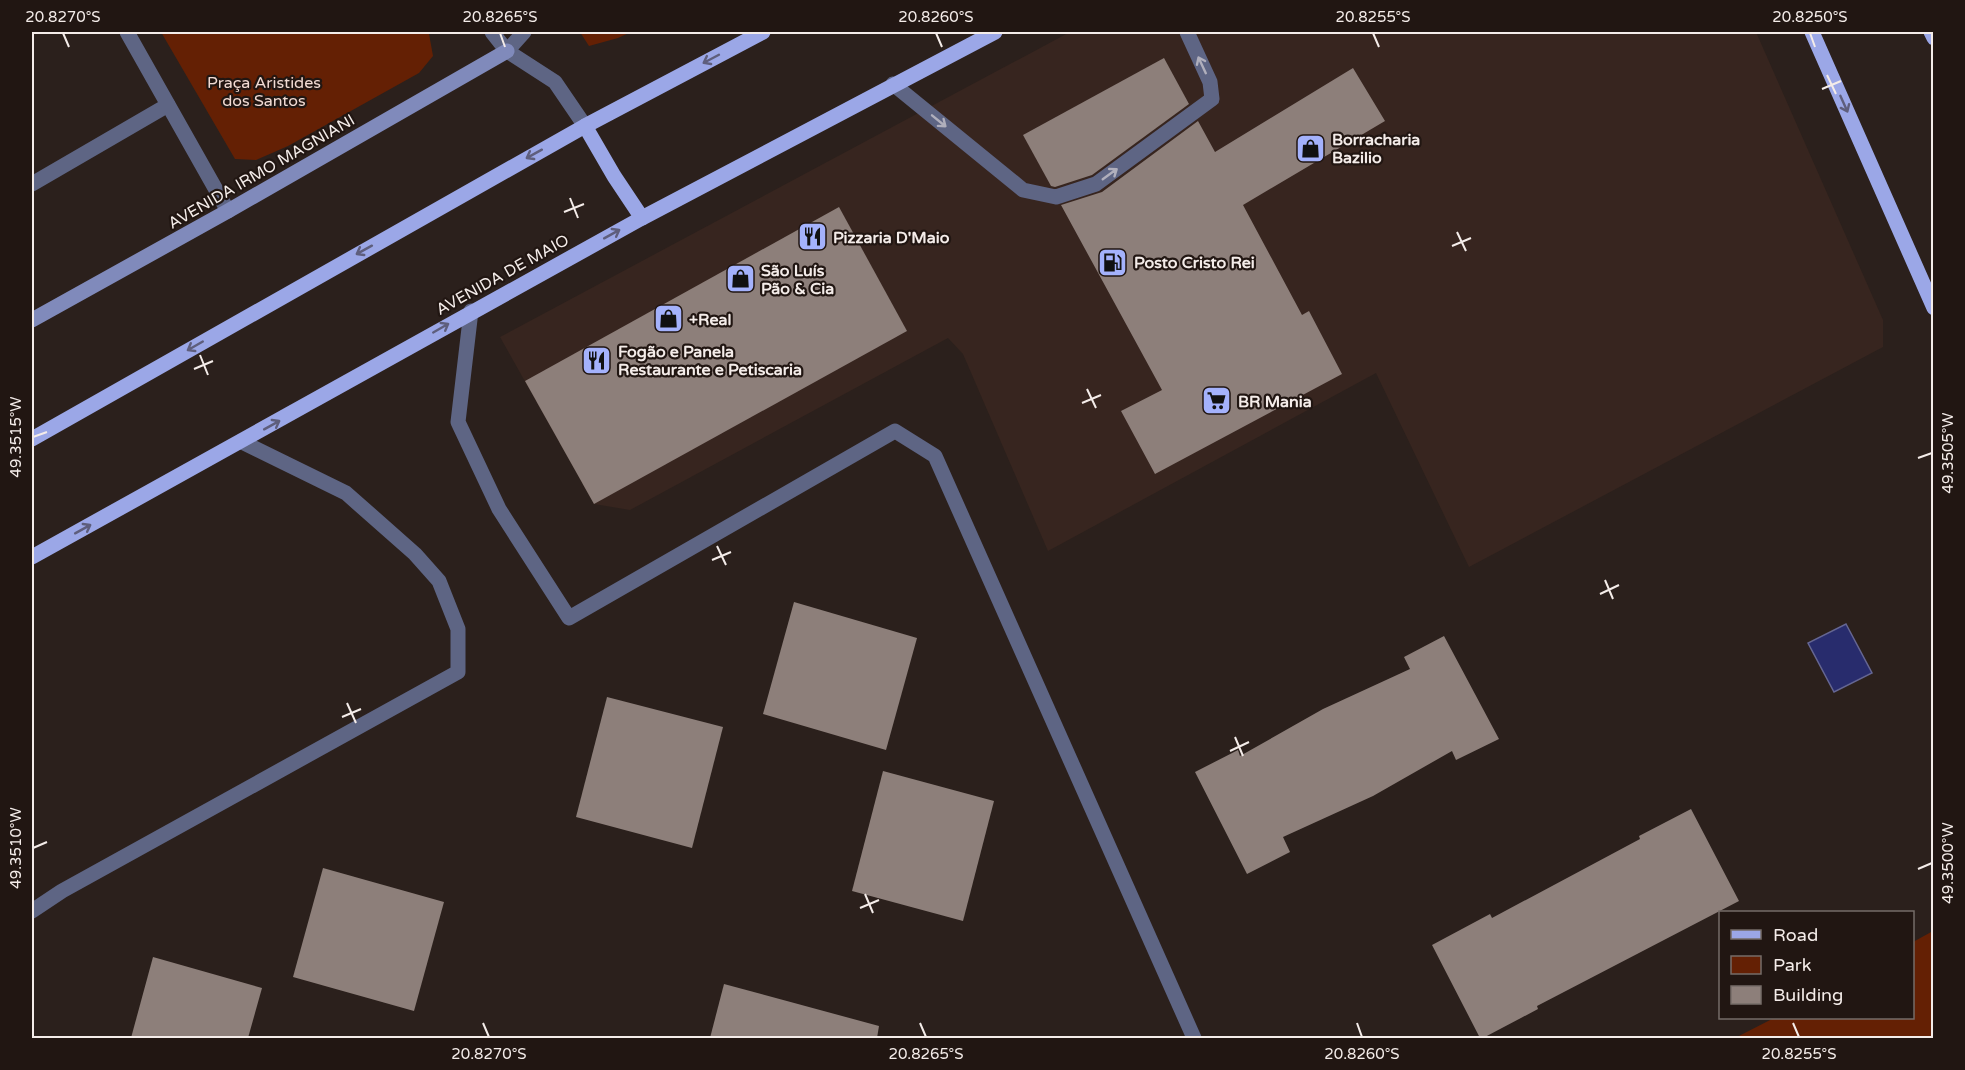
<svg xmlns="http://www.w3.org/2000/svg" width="1965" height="1070" viewBox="0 0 1965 1070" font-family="'Varela Round',sans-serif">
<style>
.built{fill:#37251f}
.green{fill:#642004}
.water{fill:#282c6d;stroke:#656692;stroke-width:1.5}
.building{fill:#8d7f7a}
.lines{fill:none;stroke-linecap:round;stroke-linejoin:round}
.lane{stroke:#5e6584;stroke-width:15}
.street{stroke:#5e6584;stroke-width:15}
.secondary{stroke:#808abb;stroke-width:15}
.primary{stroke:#9ba7e7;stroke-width:15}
.oneway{stroke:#5e5e7c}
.oneway2{stroke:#b0afbc}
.ticks{fill:none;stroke:#f4ece9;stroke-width:2}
.labels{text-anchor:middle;stroke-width:4.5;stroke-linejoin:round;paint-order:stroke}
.park-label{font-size:16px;fill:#f2dbd3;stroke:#211612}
.poi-label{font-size:16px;font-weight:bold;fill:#f4ece9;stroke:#211612;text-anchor:start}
.street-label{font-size:16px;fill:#f4ece9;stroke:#211612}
.neatline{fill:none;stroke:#f4ece9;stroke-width:2}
.ticks-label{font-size:15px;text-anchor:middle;fill:#f4ece9}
</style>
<rect width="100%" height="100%" fill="#2b201c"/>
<!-- built -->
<polygon class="built" points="1070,32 1756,32 1883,320 1883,347 1469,567 1376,373 1048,551 963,354 948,338 630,510 594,504 500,337"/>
<!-- green -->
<g class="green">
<polygon points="161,32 427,32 429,34 433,56 419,73 288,146 256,160 235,159"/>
<polygon points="580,32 631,32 618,38 589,46"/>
<polygon points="1933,931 1933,1038 1735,1038 1774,1018 1912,1018 1913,942"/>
</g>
<!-- water -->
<polygon class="water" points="1846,624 1872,673 1834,692 1808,643"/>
<!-- building -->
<g class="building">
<polygon points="1164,58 1189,104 1092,175 1055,187 1051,186 1023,135"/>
<polygon points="1353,68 1385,121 1243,205 1302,315 1309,311 1342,374 1155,474 1121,411 1162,390 1061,205 1102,192 1198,121 1215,152"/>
<polygon points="839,207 907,331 594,504 525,381"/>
<polygon points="794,602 917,638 886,750 763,714"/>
<polygon points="1444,636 1499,739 1456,760 1452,751 1373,796 1283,837 1290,852 1247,874 1195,772 1238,750 1240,756 1323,709 1410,669 1404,657"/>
<polygon points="607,697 723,727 692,848 576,817"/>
<polygon points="883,771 994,801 963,921 852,891"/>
<polygon points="1691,809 1739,901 1537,1006 1538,1009 1483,1038 1480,1038 1432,945 1490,914 1492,918 1640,839 1639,836"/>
<polygon points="323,868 444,902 414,1011 293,977"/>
<polygon points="153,957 262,988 248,1038 131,1038"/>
<polygon points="724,984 879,1026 877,1038 710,1038"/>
</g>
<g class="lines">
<!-- lane -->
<g class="lane">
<polyline points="893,84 1023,190 1056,197 1096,184 1212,99 1210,82 1187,32"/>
<polyline points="32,184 168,105"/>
<polyline points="471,311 458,422 499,509 569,618 895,431 935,456 1194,1038"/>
<polyline points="32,911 62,891 458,672 458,629 439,581 415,554 346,493 242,442"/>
</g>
<!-- street -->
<g class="street">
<polyline points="127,32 228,211"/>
<polyline points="492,32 507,51 555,82 585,126"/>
<polyline points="507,51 524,32"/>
</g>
<!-- secondary -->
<polyline class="secondary" points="32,320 228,211 507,51"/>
<!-- primary -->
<g class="primary">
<polyline points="1812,32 1934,308"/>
<polyline points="1931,32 1934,38"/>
<polyline points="585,126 614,176 642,218"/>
<polyline points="32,439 585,126 763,32"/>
<polyline points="32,557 642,218 995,32"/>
</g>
</g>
<!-- one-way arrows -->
<defs><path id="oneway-shaft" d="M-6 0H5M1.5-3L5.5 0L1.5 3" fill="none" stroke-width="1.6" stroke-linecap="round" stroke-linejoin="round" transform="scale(1.5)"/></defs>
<g class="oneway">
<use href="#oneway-shaft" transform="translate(711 59) rotate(152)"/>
<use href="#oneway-shaft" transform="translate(1844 104) rotate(66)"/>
<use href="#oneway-shaft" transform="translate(534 154) rotate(151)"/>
<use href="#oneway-shaft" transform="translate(612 234) rotate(-29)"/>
<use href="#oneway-shaft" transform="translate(364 250) rotate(151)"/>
<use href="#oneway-shaft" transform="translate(441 328) rotate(-30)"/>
<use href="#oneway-shaft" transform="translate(195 346) rotate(150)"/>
<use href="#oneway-shaft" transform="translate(272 425) rotate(-29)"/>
<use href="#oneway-shaft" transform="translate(83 529) rotate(-29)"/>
</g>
<g class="oneway2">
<use href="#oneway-shaft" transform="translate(1202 65) rotate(-115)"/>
<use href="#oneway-shaft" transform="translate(939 121) rotate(39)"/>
<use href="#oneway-shaft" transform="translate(1110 174) rotate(-36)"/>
</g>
<!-- ticks -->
<path class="ticks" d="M 63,33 L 69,47M 500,33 L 505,47M 936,33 L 942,47M 1373,33 L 1379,47M 1810,33 L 1815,47M 1827,75 L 1836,94M 1822,89 L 1841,81M 570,198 L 578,218M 564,212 L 584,204M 1457,232 L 1466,251M 1452,246 L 1471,238M 200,355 L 208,375M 194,369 L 213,361M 1087,389 L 1096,408M 1082,403 L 1101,395M 33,437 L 47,432M 1918,458 L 1932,453M 717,546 L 726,565M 712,560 L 731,552M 1605,580 L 1613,599M 1600,594 L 1619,585M 347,703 L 356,723M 342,717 L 361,709M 1235,737 L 1243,756M 1230,751 L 1249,742M 33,848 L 47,842M 1918,869 L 1932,863M 865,894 L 873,913M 860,908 L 879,900M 483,1023 L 489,1037M 920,1023 L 926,1037M 1357,1023 L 1362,1037M 1793,1023 L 1799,1037"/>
<!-- icons -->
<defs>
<symbol id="shop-square" viewBox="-11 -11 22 22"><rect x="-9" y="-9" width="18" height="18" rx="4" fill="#a4b2fc" stroke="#211612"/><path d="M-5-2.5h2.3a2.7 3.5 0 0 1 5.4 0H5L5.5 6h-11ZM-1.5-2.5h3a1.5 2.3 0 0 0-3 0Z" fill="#111"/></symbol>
<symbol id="restaurant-square" viewBox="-11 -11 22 22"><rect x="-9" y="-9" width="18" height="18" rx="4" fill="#a4b2fc" stroke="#211612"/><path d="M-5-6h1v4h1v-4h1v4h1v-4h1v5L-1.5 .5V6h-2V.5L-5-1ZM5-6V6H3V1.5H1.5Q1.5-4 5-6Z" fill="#111"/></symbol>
<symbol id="fuel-square" viewBox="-11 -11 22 22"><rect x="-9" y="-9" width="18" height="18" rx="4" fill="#a4b2fc" stroke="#211612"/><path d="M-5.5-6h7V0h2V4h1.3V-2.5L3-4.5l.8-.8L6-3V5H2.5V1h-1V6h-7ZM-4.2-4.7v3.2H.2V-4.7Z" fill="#111"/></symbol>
<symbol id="supermarket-square" viewBox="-11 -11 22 22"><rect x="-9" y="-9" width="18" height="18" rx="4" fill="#a4b2fc" stroke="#211612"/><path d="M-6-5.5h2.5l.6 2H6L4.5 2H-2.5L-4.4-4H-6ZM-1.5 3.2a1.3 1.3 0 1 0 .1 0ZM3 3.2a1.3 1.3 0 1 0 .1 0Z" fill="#111"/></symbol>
</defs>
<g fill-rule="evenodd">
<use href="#shop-square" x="1294" y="132" width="33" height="33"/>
<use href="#restaurant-square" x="796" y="220" width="33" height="33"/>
<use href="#fuel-square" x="1096" y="246" width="33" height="33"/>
<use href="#shop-square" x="724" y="262" width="33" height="33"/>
<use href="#shop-square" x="652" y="302" width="33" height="33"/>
<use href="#restaurant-square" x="580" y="344" width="33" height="33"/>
<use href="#supermarket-square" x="1200" y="384" width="33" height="33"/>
</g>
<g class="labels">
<!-- park labels -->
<g class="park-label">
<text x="264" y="88">Praça Aristides<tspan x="264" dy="18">dos Santos</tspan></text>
</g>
<!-- poi labels -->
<g class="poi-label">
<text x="1332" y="145">Borracharia<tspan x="1332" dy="18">Bazilio</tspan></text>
<text x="833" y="243">Pizzaria D'Maio</text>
<text x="1134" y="268">Posto Cristo Rei</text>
<text x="761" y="276">São Luís<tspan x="761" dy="18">Pão &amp; Cia</tspan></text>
<text x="689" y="325">+Real</text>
<text x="618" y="357">Fogão e Panela<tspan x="618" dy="18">Restaurante e Petiscaria</tspan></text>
<text x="1238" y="407">BR Mania</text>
</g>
<!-- street labels -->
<g class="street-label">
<text transform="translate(261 171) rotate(-30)" y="6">AVENIDA IRMO MAGNIANI</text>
<text transform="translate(502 274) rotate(-29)" y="6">AVENIDA DE MAIO</text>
</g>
</g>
<!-- border -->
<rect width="1965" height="1070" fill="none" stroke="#211612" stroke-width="66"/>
<!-- legend -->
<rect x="1719" y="911" width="195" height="108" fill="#211612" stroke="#756c68" stroke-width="1.5"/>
<rect x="1731" y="930" width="30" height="9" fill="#9ba7e7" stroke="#756c68" stroke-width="1.5"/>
<text x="1773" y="941" font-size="18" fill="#f4ece9">Road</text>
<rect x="1731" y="956" width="30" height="18" fill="#642004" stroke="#756c68" stroke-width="1.5"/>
<text x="1773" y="971" font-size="18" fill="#f4ece9">Park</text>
<rect x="1731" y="986" width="30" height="18" fill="#8d7f7a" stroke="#756c68" stroke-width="1.5"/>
<text x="1773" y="1001" font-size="18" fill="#f4ece9">Building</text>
<rect x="33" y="33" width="1899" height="1004" class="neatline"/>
<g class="ticks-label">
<text x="63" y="22">20.8270°S</text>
<text x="500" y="22">20.8265°S</text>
<text x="936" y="22">20.8260°S</text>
<text x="1373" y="22">20.8255°S</text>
<text x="1810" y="22">20.8250°S</text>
<text transform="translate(16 437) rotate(-90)" y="5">49.3515°W</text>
<text transform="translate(1948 453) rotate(-90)" y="5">49.3505°W</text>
<text transform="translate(16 848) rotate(-90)" y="5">49.3510°W</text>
<text transform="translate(1948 863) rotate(-90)" y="5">49.3500°W</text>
<text x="489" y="1059">20.8270°S</text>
<text x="926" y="1059">20.8265°S</text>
<text x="1362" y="1059">20.8260°S</text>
<text x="1799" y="1059">20.8255°S</text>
</g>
</svg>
